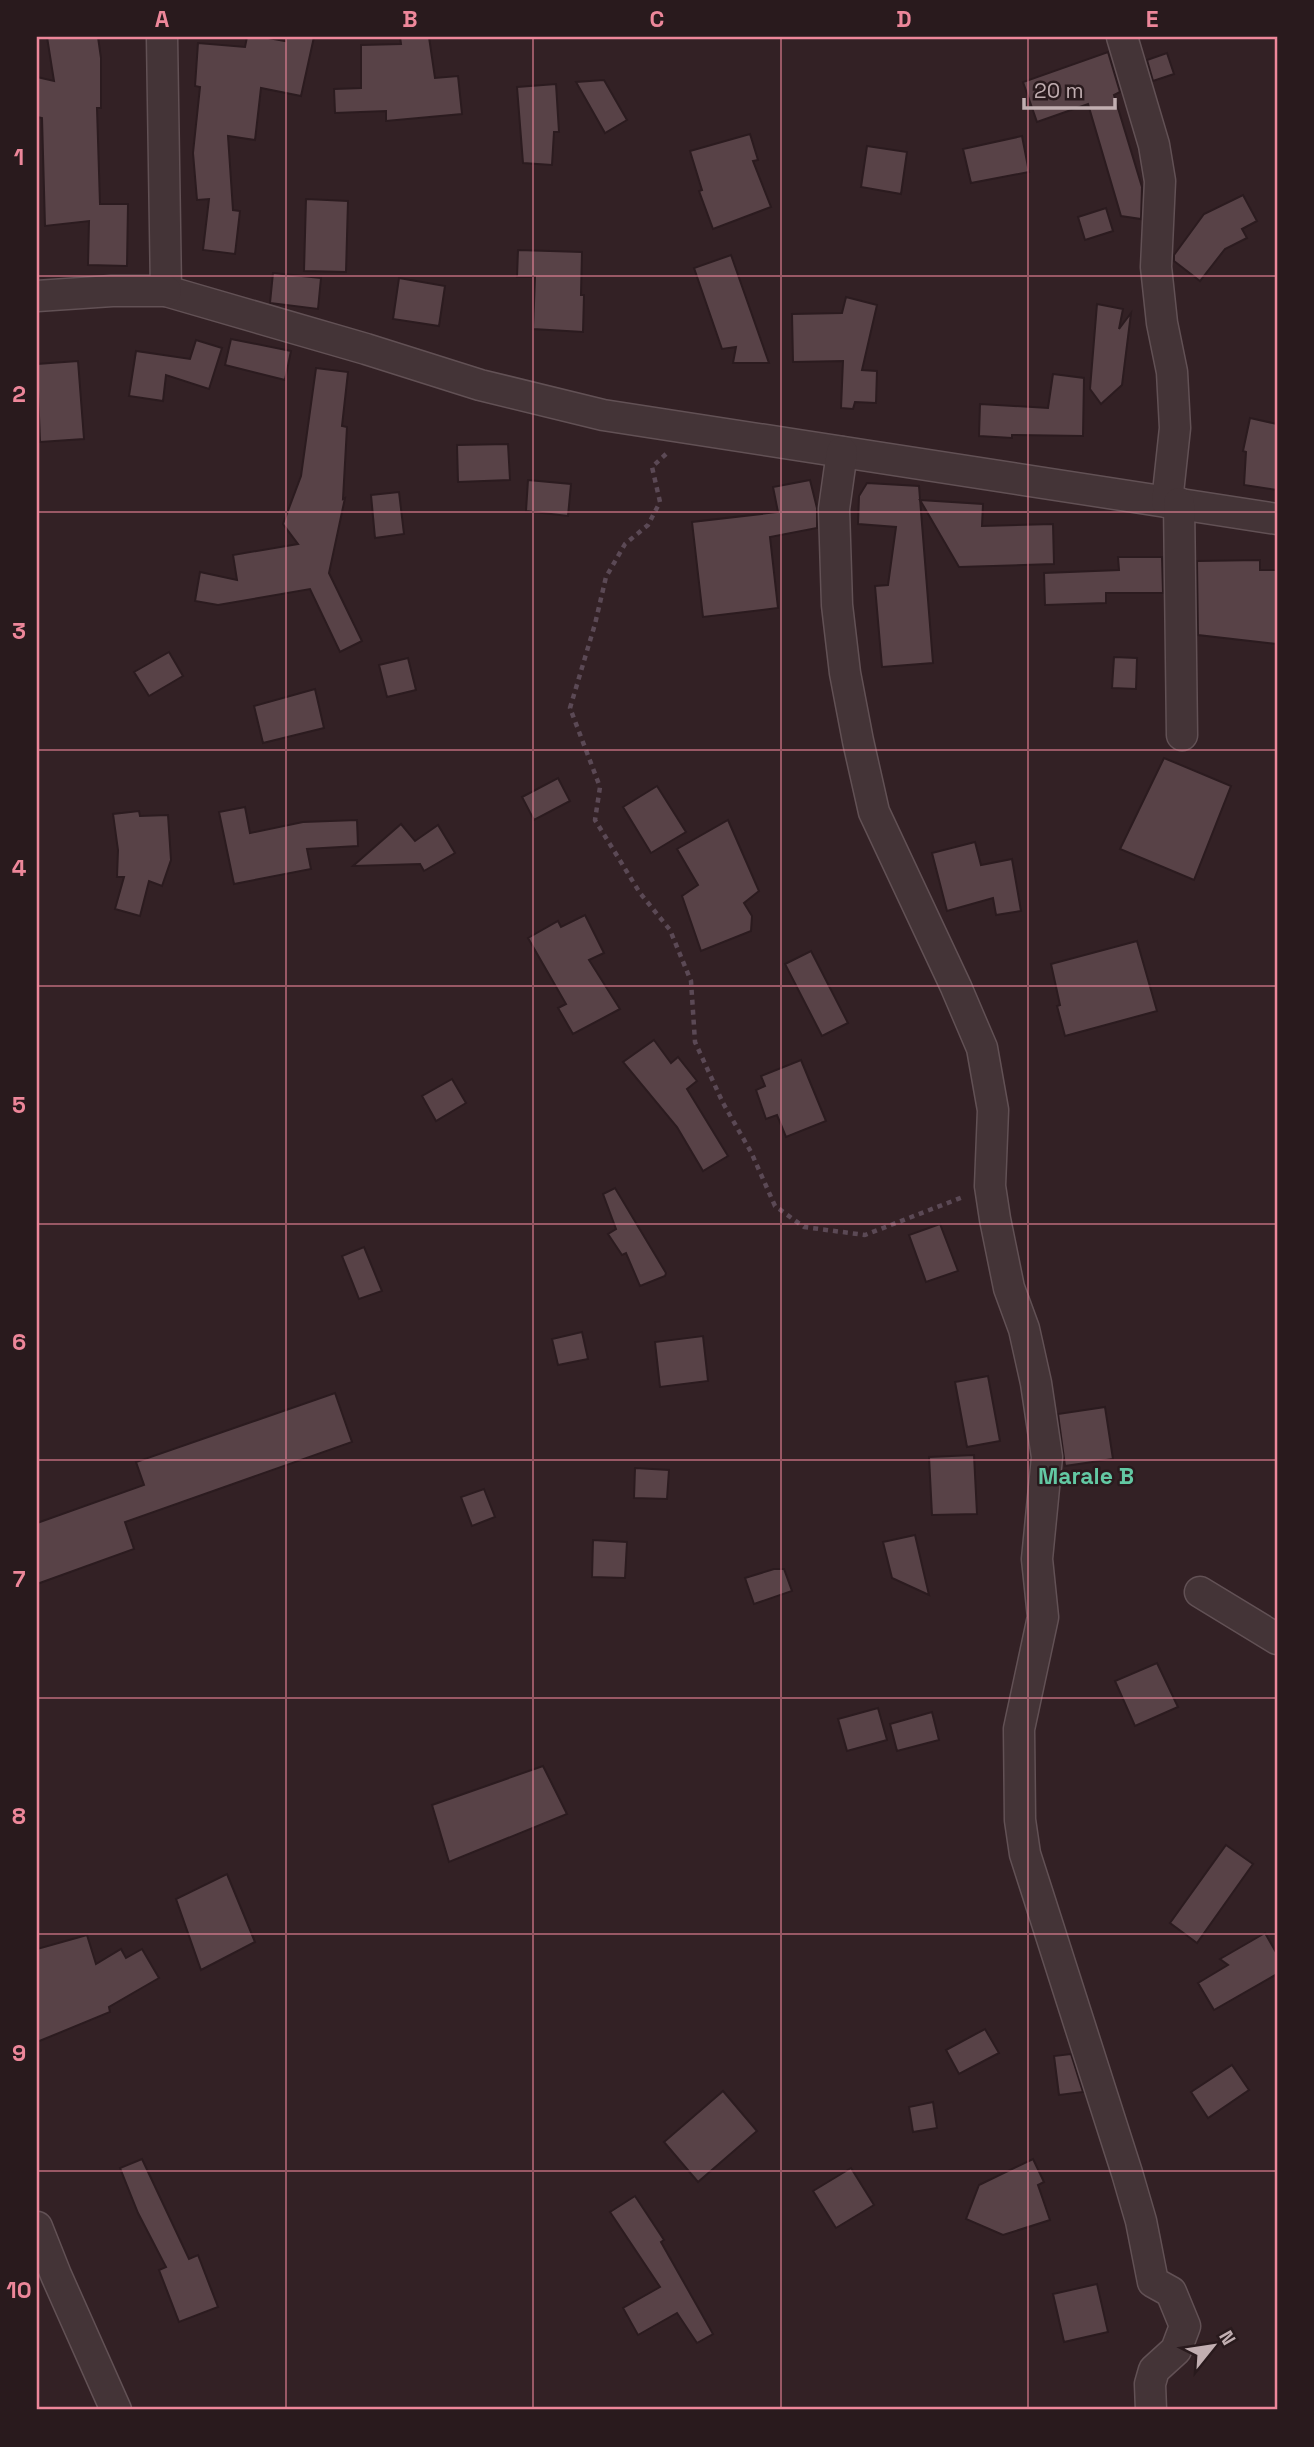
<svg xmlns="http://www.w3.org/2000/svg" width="1314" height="2447" viewBox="0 0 1314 2447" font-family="'Space Grotesk',sans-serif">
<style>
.building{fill:#584247;stroke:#2b1b1f;stroke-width:2}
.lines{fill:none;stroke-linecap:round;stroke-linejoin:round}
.minor-casing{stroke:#625155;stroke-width:33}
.path{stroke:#5b4955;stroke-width:4.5;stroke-dasharray:5 5;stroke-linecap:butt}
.minor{stroke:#443437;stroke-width:30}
.grid{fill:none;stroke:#ed879a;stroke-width:2;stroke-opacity:0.55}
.labels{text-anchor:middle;stroke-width:5;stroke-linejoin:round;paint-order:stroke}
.quarter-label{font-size:23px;font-weight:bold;fill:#63c8a3;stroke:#291a1d}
.neatline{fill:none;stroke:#ed879a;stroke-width:2.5}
.grid-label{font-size:23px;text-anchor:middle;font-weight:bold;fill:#ed879a}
</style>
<rect width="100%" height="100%" fill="#332125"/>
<!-- building -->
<g class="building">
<polygon points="47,37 98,37 101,58 101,108 97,108 100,204 128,204 127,266 88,265 89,221 45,226 42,118 37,117 37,77 54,81"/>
<polygon points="247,37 263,37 285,41 286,37 314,37 301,96 261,88 255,140 228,136 233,210 240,211 235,254 203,250 209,199 197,200 193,153 200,87 195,86 198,43 245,47"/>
<polygon points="400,37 429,37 435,78 458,76 462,114 386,121 386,111 335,113 334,89 361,88 361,45 401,44"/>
<polygon points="1108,52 1120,92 1114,95 1142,187 1141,219 1121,216 1088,104 1037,122 1023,82"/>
<polygon points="1167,53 1174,74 1153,81 1147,60"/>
<polygon points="604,80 627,120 605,133 576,82"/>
<polygon points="556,84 559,132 554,132 552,165 523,163 517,87"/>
<polygon points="750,134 758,160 753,161 771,207 713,229 699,191 702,190 690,151"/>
<polygon points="1022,136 1029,172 971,183 963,149"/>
<polygon points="867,146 907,152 901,194 861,187"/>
<polygon points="1243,195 1257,221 1242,229 1247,238 1225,249 1200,281 1174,261 1174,255 1204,214"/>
<polygon points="306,199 348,201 346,272 304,271"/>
<polygon points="1106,208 1113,231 1085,240 1078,217"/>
<polygon points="518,250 582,252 581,295 584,295 583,332 533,329 535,277 517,277"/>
<polygon points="731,255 744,292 769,363 733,363 736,347 722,349 694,268"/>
<polygon points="273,273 321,278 318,309 270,303"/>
<polygon points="399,278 445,286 439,326 393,319"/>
<polygon points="846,297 877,305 862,370 877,371 876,403 855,402 853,409 841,408 843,361 793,362 792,314 842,313"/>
<polygon points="1097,304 1123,309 1119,329 1131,313 1122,385 1101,404 1090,389"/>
<polygon points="231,339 291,351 285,380 225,365"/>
<polygon points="196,340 222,348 209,389 166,375 163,401 129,396 136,351 190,359"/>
<polygon points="78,361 84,439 40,442 37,364"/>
<polygon points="316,368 348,372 342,426 347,427 343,499 345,498 329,573 362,641 340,652 310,589 218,605 195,601 200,572 237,580 233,555 298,544 283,524 301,476"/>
<polygon points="1053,374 1084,378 1083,436 1012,435 1012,438 979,436 980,404 1048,408"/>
<polygon points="1250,418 1277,424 1277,490 1244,485 1246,452 1243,451"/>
<polygon points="508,444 510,480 458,482 457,445"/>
<polygon points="528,480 571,484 568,516 526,511"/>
<polygon points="810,480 817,508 817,528 770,537 778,608 703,617 692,522 778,512 773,487"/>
<polygon points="867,483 919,486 933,663 882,667 875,586 888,585 896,527 858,524 859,496"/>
<polygon points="399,492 404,534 375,538 371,495"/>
<polygon points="920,500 983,504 982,526 1053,524 1054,564 959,567"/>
<polygon points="1118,557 1162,557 1163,593 1106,593 1106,603 1045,605 1044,573 1119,570"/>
<polygon points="1260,560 1260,570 1277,570 1277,644 1198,635 1197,561"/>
<polygon points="169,652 183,676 149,696 134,672"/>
<polygon points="1114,657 1137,658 1136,689 1112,688"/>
<polygon points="408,658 416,690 387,697 379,665"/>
<polygon points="315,689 324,728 263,743 254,706"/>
<polygon points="1164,758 1231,786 1194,880 1120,849"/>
<polygon points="558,778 570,801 534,820 522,797"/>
<polygon points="657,786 686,832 651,853 623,807"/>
<polygon points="245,807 250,833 303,822 357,820 358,846 307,849 311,869 234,884 219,812"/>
<polygon points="139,811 140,816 168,815 171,860 162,886 149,881 140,916 115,909 124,877 117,877 118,850 113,814"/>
<polygon points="728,820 759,891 744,903 752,916 751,931 701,951 682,896 698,885 677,849"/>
<polygon points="401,824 415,841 438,825 455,853 424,871 420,864 353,866"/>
<polygon points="975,842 981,865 1012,859 1021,911 996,915 993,898 947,911 932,853"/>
<polygon points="585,915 604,953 589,960 620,1009 573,1034 558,1008 566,1004 528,938 558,921 561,927"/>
<polygon points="1137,941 1157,1011 1065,1036 1057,1006 1060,1005 1051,964"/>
<polygon points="811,951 848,1023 822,1036 785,964"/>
<polygon points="654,1040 671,1063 678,1057 697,1081 687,1089 728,1156 703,1171 677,1127 623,1062"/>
<polygon points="801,1060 826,1121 786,1137 777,1115 766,1119 756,1090 765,1086 761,1076"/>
<polygon points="452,1079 466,1103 436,1121 422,1096"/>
<polygon points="615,1188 666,1273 665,1276 640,1286 626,1253 622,1255 608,1234 616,1229 603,1194"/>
<polygon points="940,1224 958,1271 926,1282 909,1235"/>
<polygon points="364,1247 382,1291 359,1299 342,1256"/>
<polygon points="582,1332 588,1359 558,1365 552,1339"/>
<polygon points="703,1336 708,1381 660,1387 655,1342"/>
<polygon points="988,1376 1000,1441 967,1447 955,1382"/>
<polygon points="335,1393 352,1442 125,1522 134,1549 37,1584 37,1523 144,1485 136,1462"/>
<polygon points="1105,1407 1113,1459 1065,1466 1058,1414"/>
<polygon points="974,1455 977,1514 932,1515 929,1457"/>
<polygon points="635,1468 669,1470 667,1499 634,1498"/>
<polygon points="484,1489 495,1517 472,1526 461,1497"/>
<polygon points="915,1535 929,1595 892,1578 883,1542"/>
<polygon points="593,1540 627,1542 625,1578 592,1577"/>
<polygon points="774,1569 784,1569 792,1591 754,1604 745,1578"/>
<polygon points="1157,1663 1178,1707 1135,1726 1115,1681"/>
<polygon points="878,1708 887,1740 847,1751 838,1719"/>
<polygon points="932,1712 939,1740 897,1751 890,1724"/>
<polygon points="543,1766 567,1814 449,1862 432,1805"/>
<polygon points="1226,1845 1253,1864 1197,1943 1170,1923"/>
<polygon points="227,1874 255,1942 201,1970 176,1899"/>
<polygon points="1265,1933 1277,1954 1277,1974 1214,2010 1198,1983 1228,1965 1220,1959"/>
<polygon points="87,1935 96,1964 121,1949 126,1958 142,1949 159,1978 109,2007 110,2012 37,2042 37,1949"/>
<polygon points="985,2029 999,2053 959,2074 946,2050"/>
<polygon points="1071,2054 1083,2092 1059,2095 1054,2056"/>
<polygon points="1232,2065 1249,2090 1208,2118 1191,2092"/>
<polygon points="723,2091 757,2131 698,2182 664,2142"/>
<polygon points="933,2102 937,2128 913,2132 909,2107"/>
<polygon points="142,2159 189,2259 198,2255 218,2307 179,2322 159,2270 166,2267 138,2213 120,2168"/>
<polygon points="1033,2159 1044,2182 1038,2185 1050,2220 1003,2235 966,2219 979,2185"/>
<polygon points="851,2168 874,2205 836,2228 813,2191"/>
<polygon points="635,2196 664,2240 661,2242 713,2334 697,2343 677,2313 638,2335 623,2308 660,2287 610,2212"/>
<polygon points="1097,2284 1108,2332 1064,2342 1053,2294"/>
</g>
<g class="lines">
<defs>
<g id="minor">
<polyline points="162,37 166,291 366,349 480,385 603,415 1277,519"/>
<polyline points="1122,37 1154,145 1160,181 1156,267 1162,323 1172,372 1175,428 1167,502"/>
<polyline points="37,296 112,291 166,291"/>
<polyline points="842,452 834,509 837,605 845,673 858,741 874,812 956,987 982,1048 993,1110 990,1186 995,1219 1009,1288 1024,1329 1036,1383 1047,1457 1037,1559 1043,1617 1019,1729 1020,1820 1025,1854 1127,2173 1141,2221 1153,2282 1171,2292 1185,2326 1176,2350 1154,2370 1150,2384 1151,2410"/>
<polyline points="1179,503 1182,735"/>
<polyline points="1200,1592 1277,1639"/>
<polyline points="37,2227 56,2275 116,2410"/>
</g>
</defs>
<!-- minor casing -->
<use href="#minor" class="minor-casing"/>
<!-- path -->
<polyline class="path" points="666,454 652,467 660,502 648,525 625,544 606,577 595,624 570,708 600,787 595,820 640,893 670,930 691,981 695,1042 723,1103 751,1152 775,1206 804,1227 865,1235 963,1197"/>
<!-- minor -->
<use href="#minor" class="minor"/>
</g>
<!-- grid -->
<path class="grid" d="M 286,37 L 286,2410M 533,37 L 533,2410M 781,37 L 781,2410M 1028,37 L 1028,2410M 37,276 L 1277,276M 37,512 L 1277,512M 37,750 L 1277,750M 37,986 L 1277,986M 37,1224 L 1277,1224M 37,1460 L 1277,1460M 37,1698 L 1277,1698M 37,1934 L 1277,1934M 37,2171 L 1277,2171"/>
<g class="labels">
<!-- quarter labels -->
<g class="quarter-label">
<text x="1086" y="1484">Marale B</text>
</g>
</g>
<!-- border -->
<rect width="1314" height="2447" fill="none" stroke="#291a1d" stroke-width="77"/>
<!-- north arrow -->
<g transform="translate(1213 2346) rotate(60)" stroke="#291a1d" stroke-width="5" paint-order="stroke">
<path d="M0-5L12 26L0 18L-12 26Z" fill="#c1aeb1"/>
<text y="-10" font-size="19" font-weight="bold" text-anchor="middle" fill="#c1aeb1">N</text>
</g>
<!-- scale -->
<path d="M1024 98v10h91v-10" fill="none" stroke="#c1aeb1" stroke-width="3.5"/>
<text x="1034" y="98" font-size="21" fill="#c1aeb1" stroke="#291a1d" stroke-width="5" paint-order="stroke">20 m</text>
<rect x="38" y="38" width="1238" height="2370" class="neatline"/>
<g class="grid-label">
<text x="162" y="27">A</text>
<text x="410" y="27">B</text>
<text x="657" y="27">C</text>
<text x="904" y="27">D</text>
<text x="1152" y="27">E</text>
<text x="19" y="165">1</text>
<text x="19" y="402">2</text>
<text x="19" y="639">3</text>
<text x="19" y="876">4</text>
<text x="19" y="1113">5</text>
<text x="19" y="1350">6</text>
<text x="19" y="1587">7</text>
<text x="19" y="1824">8</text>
<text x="19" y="2061">9</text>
<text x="19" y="2298">10</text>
</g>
</svg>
